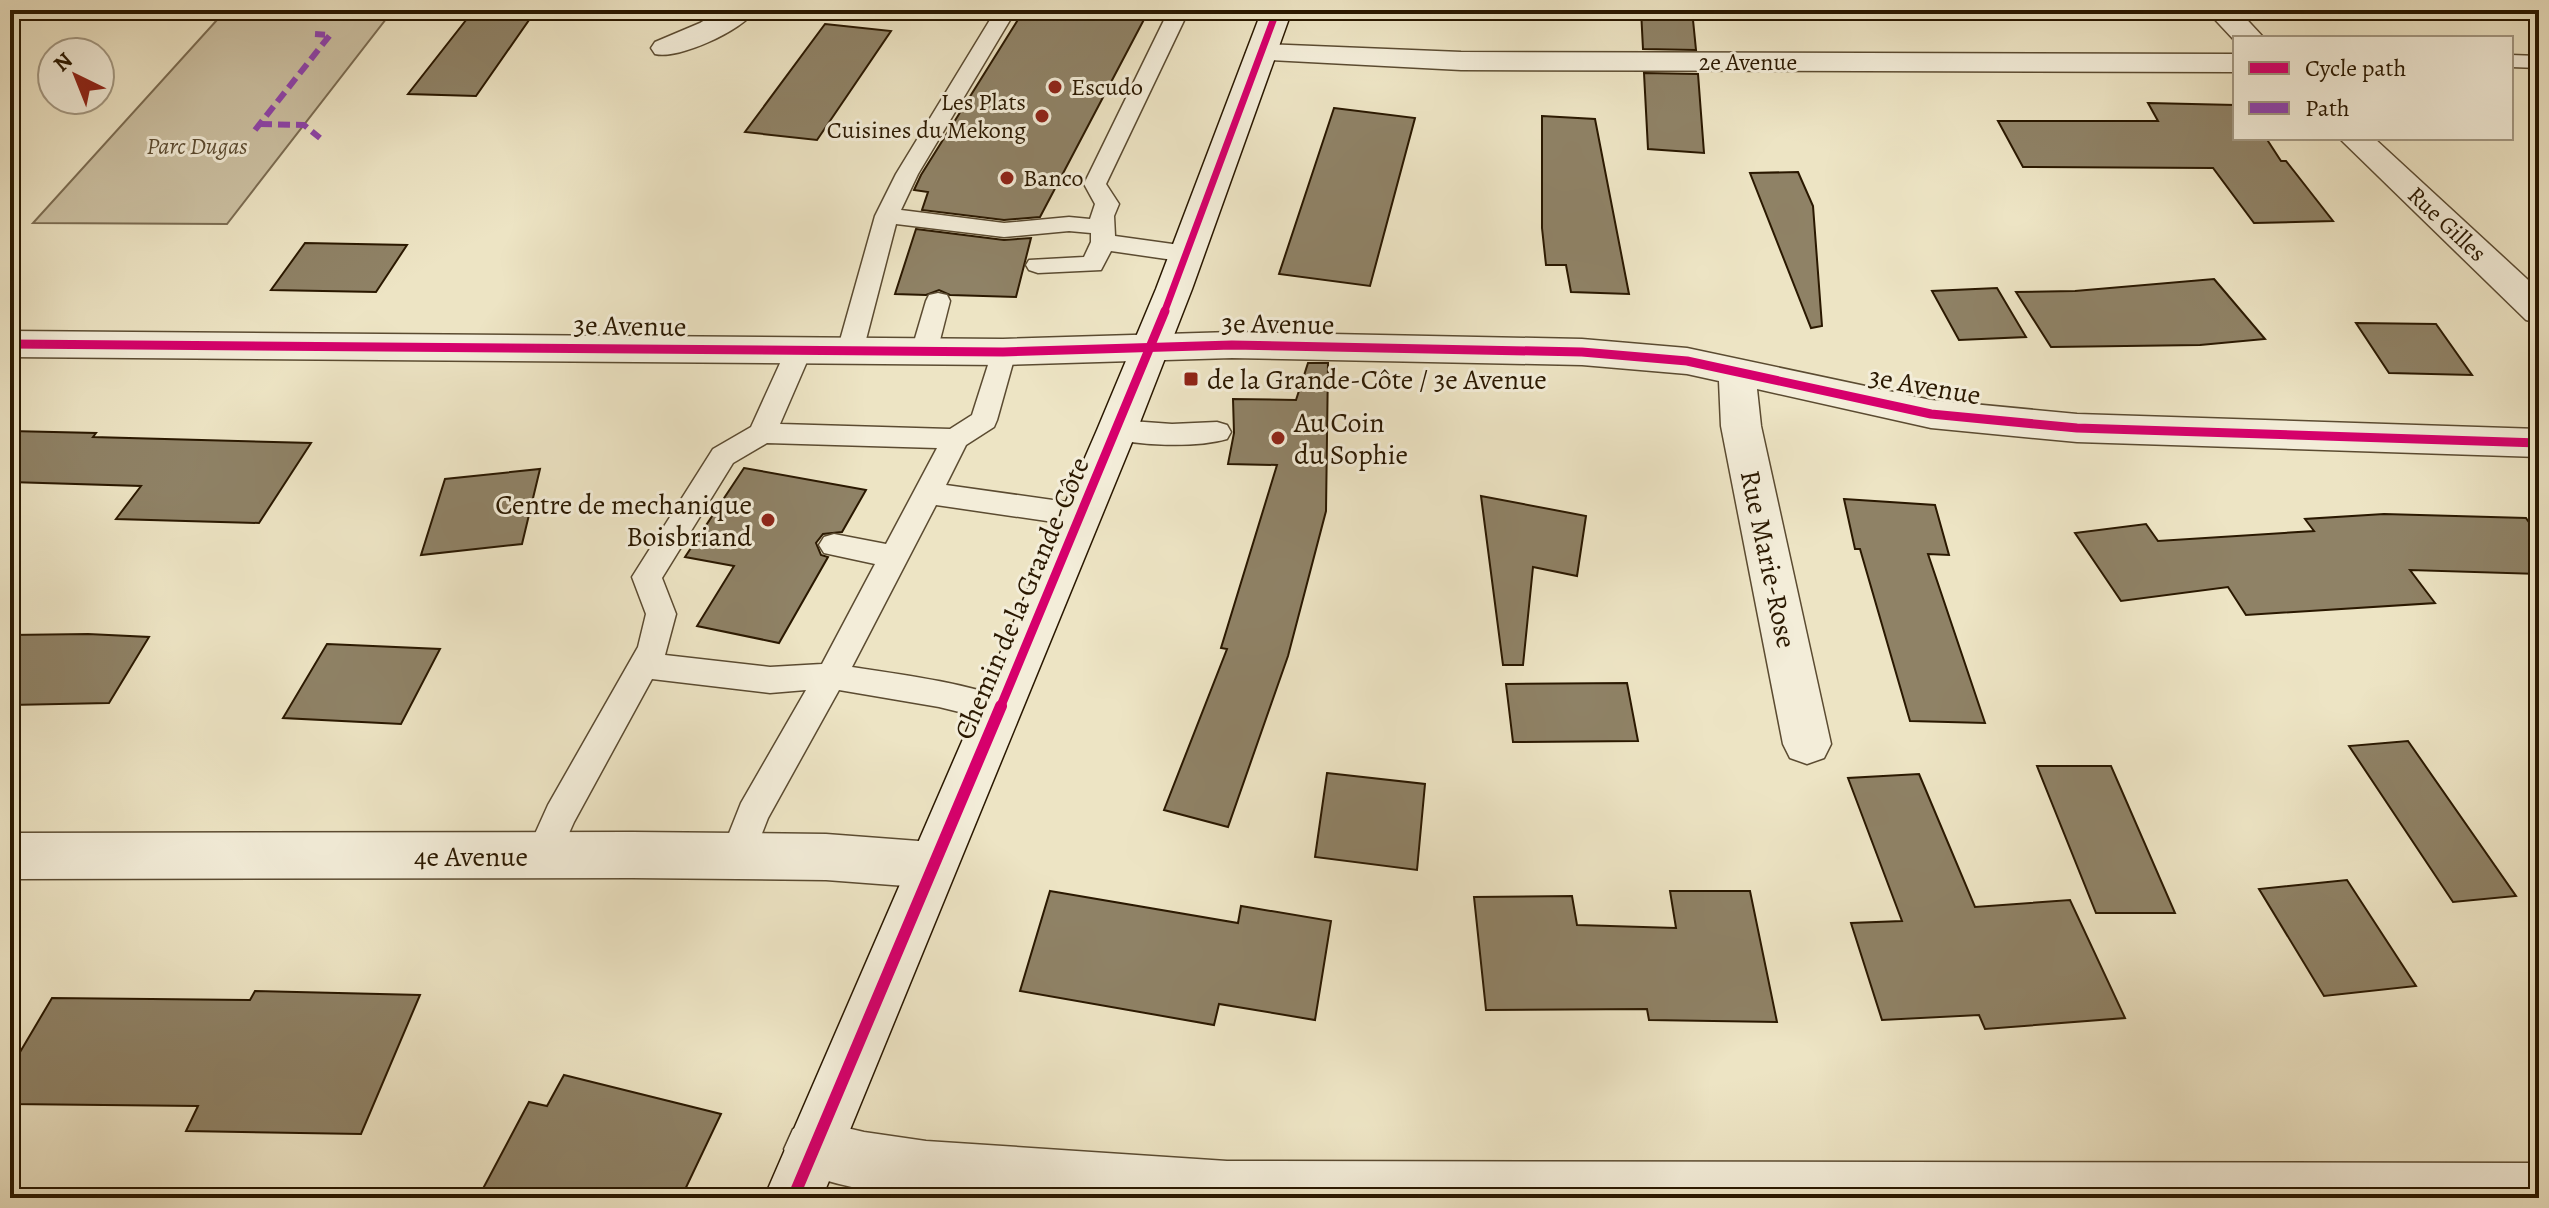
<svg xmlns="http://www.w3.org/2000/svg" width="2549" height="1208" viewBox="0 0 2549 1208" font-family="Alegreya,serif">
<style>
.green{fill:#ccc1a3;stroke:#7b6c52;stroke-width:2}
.building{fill:#8f8266;stroke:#2a1800;stroke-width:2}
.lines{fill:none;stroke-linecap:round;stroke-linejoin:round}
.lane-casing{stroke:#5b4b31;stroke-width:3}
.street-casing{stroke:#5b4b31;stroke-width:3}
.secondary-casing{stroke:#2a1800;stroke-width:3}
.lane{fill:#f3edd9;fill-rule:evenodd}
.street{fill:#f3edd9;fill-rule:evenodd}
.secondary{fill:#f3edd9;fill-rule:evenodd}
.quiet{stroke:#8e44ad;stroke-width:6;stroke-dasharray:12 6;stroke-linecap:butt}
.cycleway-far2-casing{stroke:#f3edd9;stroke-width:11}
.cycleway-far1-casing{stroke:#f3edd9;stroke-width:14}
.cycleway-casing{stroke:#f3edd9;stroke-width:17}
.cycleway-far2{stroke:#d6006c;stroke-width:7}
.cycleway-far1{stroke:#d6006c;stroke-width:9}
.cycleway{stroke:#d6006c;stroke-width:12}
.poi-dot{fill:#8f2418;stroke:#f3edd9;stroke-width:3}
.labels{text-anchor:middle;stroke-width:6;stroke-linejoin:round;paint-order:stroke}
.far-street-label{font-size:24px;fill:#2a1800;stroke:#f3edd9}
.far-poi-label{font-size:24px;fill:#2a1800;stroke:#f3edd9;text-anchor:start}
.far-park-label{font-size:24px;font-style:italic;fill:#5b4b31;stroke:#f3edd9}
.street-label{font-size:28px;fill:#2a1800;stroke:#f3edd9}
.poi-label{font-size:28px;fill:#2a1800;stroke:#f3edd9;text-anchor:start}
</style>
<rect width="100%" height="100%" fill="#ede4c4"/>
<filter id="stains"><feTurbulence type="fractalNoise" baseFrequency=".0025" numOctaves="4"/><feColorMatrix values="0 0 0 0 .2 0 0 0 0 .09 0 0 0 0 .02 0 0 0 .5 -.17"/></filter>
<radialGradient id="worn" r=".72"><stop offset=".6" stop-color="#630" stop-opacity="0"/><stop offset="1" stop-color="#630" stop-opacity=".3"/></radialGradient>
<!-- green -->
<polygon class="green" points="226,10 393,10 227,224 33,223"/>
<!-- building -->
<g class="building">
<polygon points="474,10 536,10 476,96 408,94"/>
<polygon points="1024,10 1149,10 1040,217 1004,220 922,210 928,192 914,190 921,175"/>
<polygon points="1641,10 1692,10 1696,50 1643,49"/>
<polygon points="825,24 891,31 817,140 745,132"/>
<polygon points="1644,73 1698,74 1704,153 1648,149"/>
<polygon points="2148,103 2235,105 2235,138 2266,138 2281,161 2286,161 2333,221 2254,223 2213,168 2023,167 1998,121 2158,121"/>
<polygon points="1334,108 1415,118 1370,286 1279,274"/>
<polygon points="1542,116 1595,119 1629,294 1571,292 1566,265 1546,265 1542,228"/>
<polygon points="1798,172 1813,206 1822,326 1811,328 1750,173"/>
<polygon points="916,229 1004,240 1031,238 1016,297 950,295 939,290 926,295 895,294"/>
<polygon points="305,243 407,245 376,292 271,290"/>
<polygon points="2214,279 2265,339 2200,345 2051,347 2016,292 2075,291"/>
<polygon points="1997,288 2026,337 1959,340 1932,291"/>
<polygon points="2356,323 2436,324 2472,375 2389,373"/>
<polygon points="1308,363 1328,363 1326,511 1288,656 1228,827 1164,810 1227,649 1221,648 1277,465 1228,464 1234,433 1233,399 1296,400"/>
<polygon points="10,431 96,433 93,437 311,443 259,523 116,519 141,486 10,482"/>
<polygon points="744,468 866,490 842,532 823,534 816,543 821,555 828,557 779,643 697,626 734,566 685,557"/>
<polygon points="540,469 522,544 421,555 445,479"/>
<polygon points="1481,496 1586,516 1577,576 1533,567 1523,665 1503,665"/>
<polygon points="1844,499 1935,505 1949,555 1928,554 1985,723 1910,721 1860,549 1855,549"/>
<polygon points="2384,514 2526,518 2539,537 2539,574 2410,570 2435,603 2246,615 2228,587 2121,601 2075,533 2146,524 2158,541 2314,531 2305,519"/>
<polygon points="88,634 149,637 109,703 10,705 10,635"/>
<polygon points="327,644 440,649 401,724 283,718"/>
<polygon points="1627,683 1638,741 1513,742 1506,684"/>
<polygon points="2408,741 2516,896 2453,902 2349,746"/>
<polygon points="2037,766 2111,766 2175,913 2096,913"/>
<polygon points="1327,773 1425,784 1417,870 1315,857"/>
<polygon points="1919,774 1975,907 2070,900 2125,1018 1985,1029 1979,1015 1882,1020 1851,923 1902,921 1848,778"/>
<polygon points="2347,880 2416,986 2324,996 2259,889"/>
<polygon points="1050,891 1238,923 1241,906 1331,921 1315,1020 1219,1004 1214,1025 1020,991"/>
<polygon points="1670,891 1750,891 1777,1022 1649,1020 1647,1009 1486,1010 1474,897 1572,896 1577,925 1676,928"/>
<polygon points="255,991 420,995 361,1134 186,1131 198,1106 10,1104 10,1069 52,998 250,1000"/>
<polygon points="564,1075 721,1114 681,1198 478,1198 529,1102 547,1106"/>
</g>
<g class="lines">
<defs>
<g id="lane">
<polygon points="996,10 1016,10 918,174 901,210 1004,223 1069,217 1090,219 1095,204 1084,184 1169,10 1189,10 1106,184 1119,204 1114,216 1115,236 1187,246 1196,249 1199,254 1196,259 1187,262 1111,251 1101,270 1038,273 1029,270 1026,265 1029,260 1084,257 1091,242 1091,233 1069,231 1004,237 896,224 863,351 859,357 850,360 841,357 837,351 875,216 896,174"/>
<polygon points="2511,55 2539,56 2539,68 2511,67"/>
<polygon points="938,293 947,295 950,301 937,352 933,358 924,361 915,358 911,352 926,301 929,295"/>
<path d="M 799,341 L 808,344 L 812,350 L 780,424 L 950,429 L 972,415 L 994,346 L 1003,343 L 1012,346 L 1016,352 L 997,420 L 994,427 L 966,445 L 946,485 L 1081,504 L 1091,507 L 1095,515 L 1091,523 L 1081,526 L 936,505 L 852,667 C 905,675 960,682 1011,700 L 1016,709 L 1011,718 L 1000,722 L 939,707 L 839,690 L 768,818 L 749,867 L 737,871 L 725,867 L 720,856 L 741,803 L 806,690 L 770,693 L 652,679 L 574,822 L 554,867 L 542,871 L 530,867 L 525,856 L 548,805 L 638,647 L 646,614 L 632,577 L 713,449 L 751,427 L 786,350 L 790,344 ZM 767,443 L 937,448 L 886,544 L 834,534 L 824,537 L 819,545 L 824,553 L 875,564 L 822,664 L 770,667 L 665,655 L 676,614 L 662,578 L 733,463 Z"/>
<path d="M 1117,420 L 1172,424 L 1217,422 L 1227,425 L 1231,432 L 1227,439 C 1196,448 1138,446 1107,437 L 1103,430 L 1107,423 Z"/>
</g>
<g id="street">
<path d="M 721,10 L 756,10 C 742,30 679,60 655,54 L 651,48 L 655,42 L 700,23 Z"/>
<polygon points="2206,10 2238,10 2264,38 2235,38 2235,41"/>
<polygon points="1261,44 1461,52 2235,54 2235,72 1461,70 1250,59 1246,53 1250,47"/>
<polygon points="2339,138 2374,138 2539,290 2539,323 2526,320"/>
<polygon points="10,331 1003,339 1232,332 1582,339 1687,348 1931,400 2077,414 2539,429 2539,457 2077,442 1931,428 1757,389 1761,426 1831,744 1824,758 1807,764 1790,758 1783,744 1721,426 1719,381 1687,374 1582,365 1232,358 1003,365 10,357"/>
<polygon points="632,832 826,834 932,842 950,849 957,865 950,881 932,888 826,880 632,878 10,879 10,833"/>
<path d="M 813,1120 L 864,1132 L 926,1141 L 1227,1161 L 2539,1163 L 2539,1198 L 919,1198 C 876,1192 833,1186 793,1169 L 784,1149 L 793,1129 Z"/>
</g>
<polygon id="secondary" points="1262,10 1292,10 1192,289 1137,430 822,1198 764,1198 1097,430 1156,289"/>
</defs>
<!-- lane casing -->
<use href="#lane" class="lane-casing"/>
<!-- street casing -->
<use href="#street" class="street-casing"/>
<!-- secondary casing -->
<use href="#secondary" class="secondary-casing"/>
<!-- lane -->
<use href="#lane" class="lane"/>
<!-- street -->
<use href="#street" class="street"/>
<!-- secondary -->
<use href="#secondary" class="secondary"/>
<!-- quiet -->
<g class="quiet">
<polyline points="260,124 304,125 320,138"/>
<polyline points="255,130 330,35 315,34"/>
</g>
<defs>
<polyline id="cycleway-far2" points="1164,313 1277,10"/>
<g id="cycleway-far1">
<polyline points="10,344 1003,352 1232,345 1582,352 1687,361 1931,414 2077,428 2539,443"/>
<polyline points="1000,708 1165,311"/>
</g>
<polyline id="cycleway" points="793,1198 1001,706"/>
</defs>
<!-- cycleway-far2 casing -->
<use href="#cycleway-far2" class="cycleway-far2-casing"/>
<!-- cycleway-far1 casing -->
<use href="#cycleway-far1" class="cycleway-far1-casing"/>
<!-- cycleway casing -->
<use href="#cycleway" class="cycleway-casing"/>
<!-- cycleway-far2 -->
<use href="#cycleway-far2" class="cycleway-far2"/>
<!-- cycleway-far1 -->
<use href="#cycleway-far1" class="cycleway-far1"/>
<!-- cycleway -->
<use href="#cycleway" class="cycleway"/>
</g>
<!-- markers -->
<g class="poi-dot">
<circle cx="1055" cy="87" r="8"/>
<circle cx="1042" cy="116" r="8"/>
<circle cx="1007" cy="178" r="8"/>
<rect x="1183" y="371" width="16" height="16" rx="4"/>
<circle cx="1278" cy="438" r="8"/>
<circle cx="768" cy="520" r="8"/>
</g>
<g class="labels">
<!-- far-street labels -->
<g class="far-street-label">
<text x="1748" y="70">2e Avenue</text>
<text transform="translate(2447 224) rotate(43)" y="8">Rue Gilles</text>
</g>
<!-- far-poi labels -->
<g class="far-poi-label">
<text x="1071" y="95">Escudo</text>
<text x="1026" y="110" text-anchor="end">Les Plats<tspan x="1026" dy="28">Cuisines du Mekong</tspan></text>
<text x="1023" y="186">Banco</text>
</g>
<!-- far-park labels -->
<g class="far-park-label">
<text x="197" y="154">Parc Dugas</text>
</g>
<!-- street labels -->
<g class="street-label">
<text transform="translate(1278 323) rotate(1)" y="10">3e Avenue</text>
<text transform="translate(630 325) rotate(1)" y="10">3e Avenue</text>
<text transform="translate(1925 385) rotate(10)" y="10">3e Avenue</text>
<text transform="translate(1769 559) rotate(78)" y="10">Rue Marie-Rose</text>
<text transform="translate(1021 598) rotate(-67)" y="10">Chemin de la Grande-Côte</text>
<text x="471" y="866">4e Avenue</text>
</g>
<!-- poi labels -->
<g class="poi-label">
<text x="1207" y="389">de la Grande-Côte / 3e Avenue</text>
<text x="1294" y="432">Au Coin<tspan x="1294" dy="32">du Sophie</tspan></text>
<text x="752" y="514" text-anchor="end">Centre de mechanique<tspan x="752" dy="32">Boisbriand</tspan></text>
</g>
</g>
<!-- margin -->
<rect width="2549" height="1208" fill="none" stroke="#ede4c4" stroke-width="40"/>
<rect x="12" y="12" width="2525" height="1184" fill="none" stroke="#2a1800" stroke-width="4"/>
<rect x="20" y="20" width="2509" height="1168" fill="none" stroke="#2a1800" stroke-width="2"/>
<!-- legend -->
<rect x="2233" y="36" width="280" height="104" fill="#f3edd9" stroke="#a39882" stroke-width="2"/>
<rect x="2249" y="62" width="40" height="12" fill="#d6006c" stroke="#a39882" stroke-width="2"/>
<text x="2305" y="76" font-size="24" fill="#2a1800">Cycle path</text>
<rect x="2249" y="102" width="40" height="12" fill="#8e44ad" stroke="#a39882" stroke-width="2"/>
<text x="2305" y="116" font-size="24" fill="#2a1800">Path</text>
<!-- north arrow -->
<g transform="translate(76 76) rotate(317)"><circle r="38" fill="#f3edd9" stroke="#a39882" stroke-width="2"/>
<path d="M0-6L14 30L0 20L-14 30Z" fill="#8f2418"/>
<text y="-12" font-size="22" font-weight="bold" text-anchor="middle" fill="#2a1800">N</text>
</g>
<rect width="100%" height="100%" filter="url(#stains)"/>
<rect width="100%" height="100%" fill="url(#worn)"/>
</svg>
